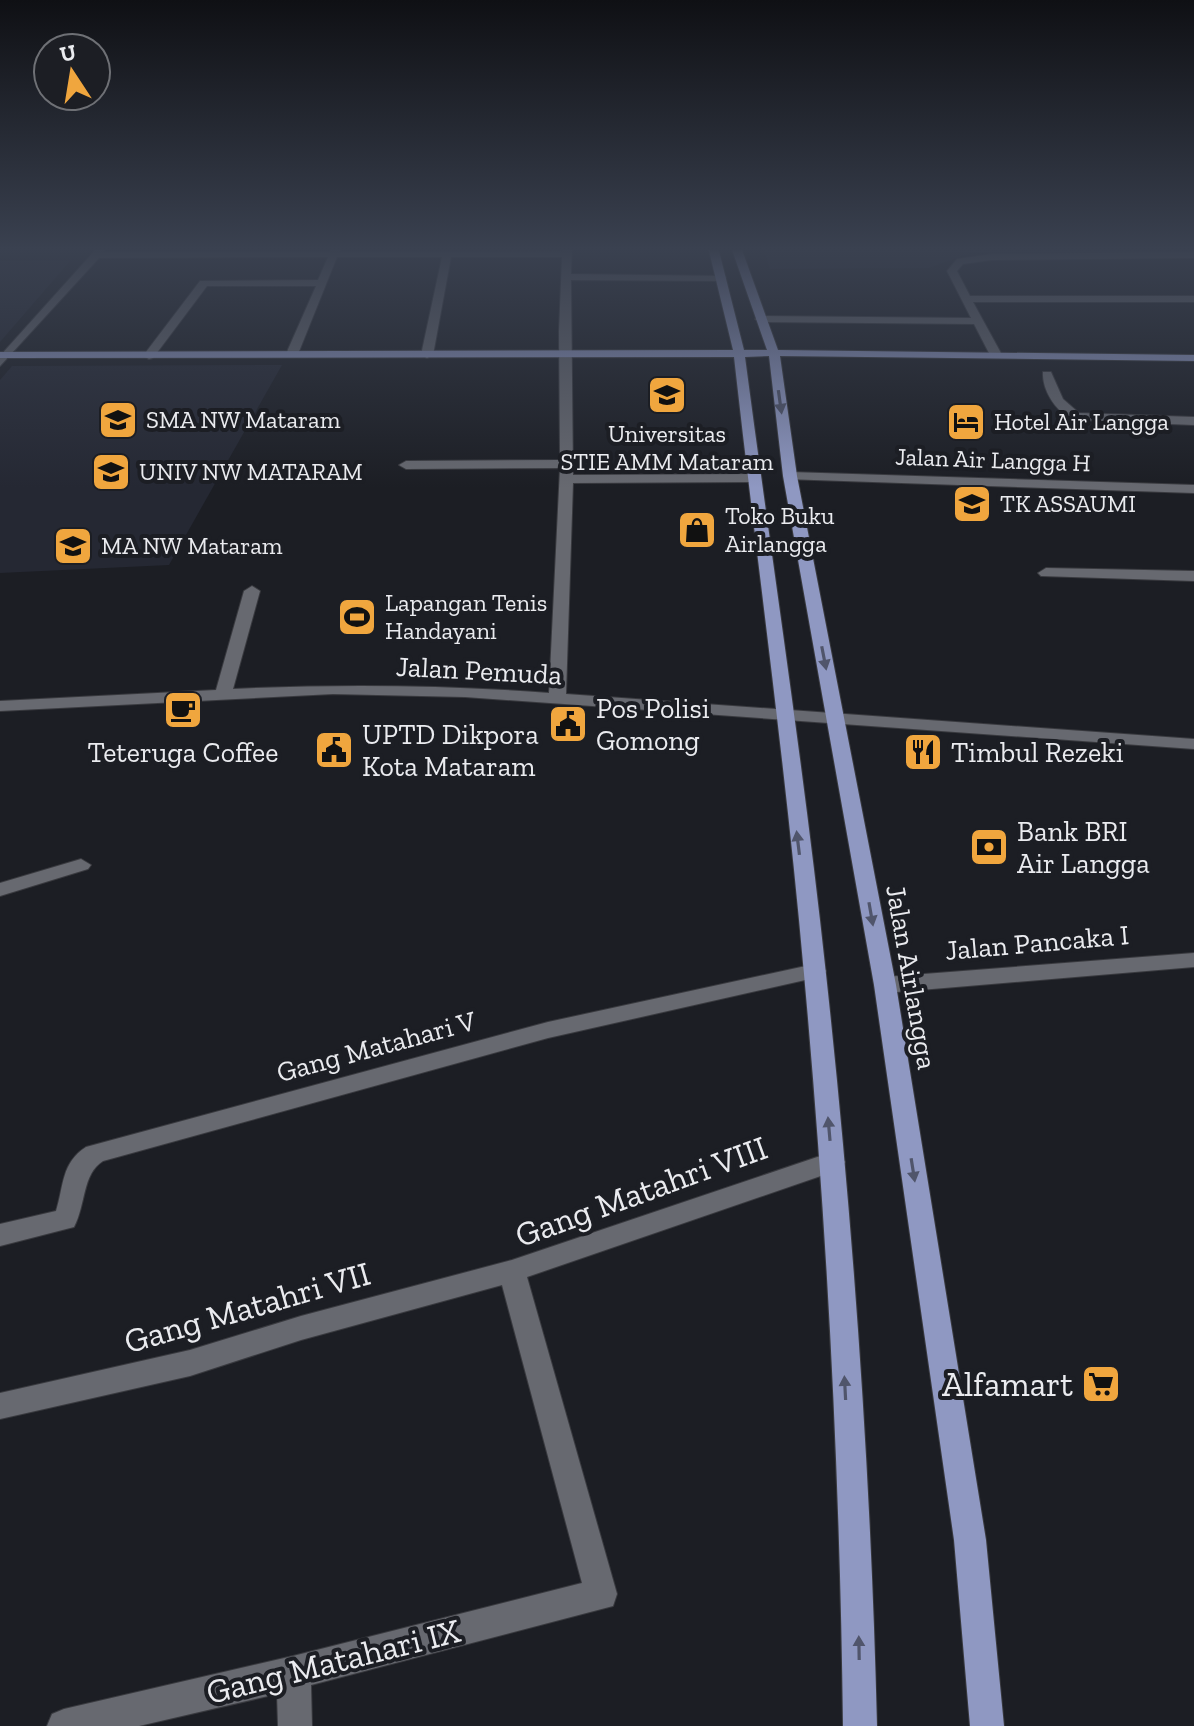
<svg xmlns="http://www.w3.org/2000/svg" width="1194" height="1726" viewBox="0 0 1194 1726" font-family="'Zilla Slab',serif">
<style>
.built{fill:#252833}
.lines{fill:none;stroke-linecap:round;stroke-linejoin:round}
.minor-casing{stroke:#393a3f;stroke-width:2}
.major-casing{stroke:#393a3f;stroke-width:2}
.minor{fill:#676970;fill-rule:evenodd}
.major{fill:#8f98c2;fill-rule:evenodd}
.oneway{fill:#50556b}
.labels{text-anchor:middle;stroke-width:8;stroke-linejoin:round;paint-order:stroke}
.far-poi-label{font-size:24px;fill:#eaebef;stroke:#1c1e24;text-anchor:start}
.far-street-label{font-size:24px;fill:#eaebef;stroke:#1c1e24}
.street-label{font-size:28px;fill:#eaebef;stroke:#1c1e24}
.poi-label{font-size:28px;fill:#eaebef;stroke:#1c1e24;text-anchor:start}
.near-street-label{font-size:34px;fill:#eaebef;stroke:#1c1e24}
.near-poi-label{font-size:34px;fill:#eaebef;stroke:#1c1e24;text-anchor:end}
</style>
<rect width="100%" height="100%" fill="#1c1e24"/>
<!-- built -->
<g class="built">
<polygon points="763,247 1194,247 1194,252 970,253 929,268 770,269"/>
<polygon points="71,260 0,342 0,261"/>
<polygon points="282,365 169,565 0,573 0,380 12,366"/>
</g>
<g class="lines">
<defs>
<g id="minor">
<path d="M 98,247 L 108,247 L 104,252 L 330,252 L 332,247 L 342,247 L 340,252 L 562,251 L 562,247 L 572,247 L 571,274 L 725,276 L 726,278 L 721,281 L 571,280 L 573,475 L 752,474 L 759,478 L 752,482 L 573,483 L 566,694 L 1194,739 L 1194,749 L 465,697 L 333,694 L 0,711 L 0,701 L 216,690 L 244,591 L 252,586 L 260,591 L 233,689 C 339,684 443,685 549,693 L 560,468 L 406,469 L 399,465 L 406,461 L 560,460 L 559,331 L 562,257 L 451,257 L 433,355 L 427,358 L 421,355 L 442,257 L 337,257 L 298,354 L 292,357 L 286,354 L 316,286 L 207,286 L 153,358 L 149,359 L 143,356 L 200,281 L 318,280 L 328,257 L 99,258 L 0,366 L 0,356 Z"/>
<polygon points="1194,252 1194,258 992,260 963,264 957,271 970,296 1194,296 1194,302 973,302 1002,355 996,358 990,355 974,324 760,322 755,319 760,316 971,318 947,271 957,259 992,254"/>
<path d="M 1043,372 L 1051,372 L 1063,399 L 1079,413 L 1194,417 L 1194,425 L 1072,420 C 1055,410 1042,390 1043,372 Z"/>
<polygon points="790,472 1194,485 1194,493 785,479 785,473"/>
<polygon points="1046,568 1194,571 1194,581 1041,576 1038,573"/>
<polygon points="81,859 91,865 88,869 0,896 0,883"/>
<polygon points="1194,953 1194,967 885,993 877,990 874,985 877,980 885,977"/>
<path d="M 815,964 L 823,966 L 826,971 L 823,976 L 548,1038 L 103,1161 C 82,1174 86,1205 74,1227 L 0,1246 L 0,1224 L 56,1211 C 64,1186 61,1163 86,1147 L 548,1022 Z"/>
<polygon points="832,1152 841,1155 845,1162 841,1169 527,1277 617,1594 613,1606 311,1685 312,1726 278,1726 277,1694 139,1726 47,1726 52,1714 64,1709 293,1656 582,1583 502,1285 301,1340 190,1376 0,1419 0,1393 190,1350 301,1316 512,1260"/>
</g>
<path id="major" d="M 708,247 L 718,247 L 744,350 L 767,350 L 731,247 L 741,247 L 778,350 L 1194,355 L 1194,361 L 780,356 L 797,476 L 896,985 L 986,1540 L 1004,1726 L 970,1726 L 954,1540 L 874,985 L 783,476 L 769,356 L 745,357 C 772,562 804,768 826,974 C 853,1222 871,1477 877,1726 L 843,1726 C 840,1476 827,1224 804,974 C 786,768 757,563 734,357 L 0,358 L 0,352 L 733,350 Z"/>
</defs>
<!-- minor casing -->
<use href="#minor" class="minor-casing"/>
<!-- major casing -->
<use href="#major" class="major-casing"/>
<!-- minor -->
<use href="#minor" class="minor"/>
<!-- major -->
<use href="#major" class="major"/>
</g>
<!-- one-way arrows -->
<defs><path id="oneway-solid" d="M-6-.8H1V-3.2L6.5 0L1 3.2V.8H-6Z" transform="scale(2)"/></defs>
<g class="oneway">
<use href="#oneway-solid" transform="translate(780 402) rotate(82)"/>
<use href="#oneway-solid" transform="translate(824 658) rotate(79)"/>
<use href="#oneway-solid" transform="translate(798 843) rotate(-97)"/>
<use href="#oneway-solid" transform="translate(871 914) rotate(80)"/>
<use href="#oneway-solid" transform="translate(829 1129) rotate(-95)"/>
<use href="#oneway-solid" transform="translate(913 1170) rotate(81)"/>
<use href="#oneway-solid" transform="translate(845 1388) rotate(-93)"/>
<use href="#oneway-solid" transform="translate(859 1648) rotate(-91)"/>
</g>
<!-- sky -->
<linearGradient id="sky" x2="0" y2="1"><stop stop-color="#0f1014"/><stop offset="0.51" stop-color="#3a4150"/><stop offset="1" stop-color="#3a4150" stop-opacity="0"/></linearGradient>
<rect width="1194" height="488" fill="url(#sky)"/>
<!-- icons -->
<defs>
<symbol id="university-square" viewBox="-11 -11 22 22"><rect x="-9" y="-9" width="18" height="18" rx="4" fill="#f0a63e" stroke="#1c1e24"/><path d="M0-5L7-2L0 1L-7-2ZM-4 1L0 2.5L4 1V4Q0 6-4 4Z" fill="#111"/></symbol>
<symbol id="school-square" viewBox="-11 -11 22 22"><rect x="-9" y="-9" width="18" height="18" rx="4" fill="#f0a63e" stroke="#1c1e24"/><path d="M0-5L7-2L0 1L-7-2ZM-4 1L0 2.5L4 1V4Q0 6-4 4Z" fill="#111"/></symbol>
<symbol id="hotel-square" viewBox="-11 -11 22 22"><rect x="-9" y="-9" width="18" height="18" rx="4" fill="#f0a63e" stroke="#1c1e24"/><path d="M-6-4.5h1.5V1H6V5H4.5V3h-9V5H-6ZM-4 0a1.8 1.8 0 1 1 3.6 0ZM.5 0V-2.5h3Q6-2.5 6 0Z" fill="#111"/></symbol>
<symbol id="shop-square" viewBox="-11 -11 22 22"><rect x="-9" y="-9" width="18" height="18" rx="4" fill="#f0a63e" stroke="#1c1e24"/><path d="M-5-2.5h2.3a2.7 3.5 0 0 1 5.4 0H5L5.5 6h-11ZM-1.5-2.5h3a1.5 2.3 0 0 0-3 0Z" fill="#111"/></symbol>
<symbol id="stadium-square" viewBox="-11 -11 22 22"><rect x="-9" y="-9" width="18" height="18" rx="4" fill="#f0a63e" stroke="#1c1e24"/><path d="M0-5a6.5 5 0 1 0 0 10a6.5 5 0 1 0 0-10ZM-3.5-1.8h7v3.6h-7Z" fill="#111"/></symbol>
<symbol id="cafe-square" viewBox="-11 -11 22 22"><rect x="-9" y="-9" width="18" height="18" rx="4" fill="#f0a63e" stroke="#1c1e24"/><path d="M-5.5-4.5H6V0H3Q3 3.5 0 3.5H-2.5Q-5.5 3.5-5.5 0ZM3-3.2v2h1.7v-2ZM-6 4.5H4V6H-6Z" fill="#111"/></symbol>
<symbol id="civic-square" viewBox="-11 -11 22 22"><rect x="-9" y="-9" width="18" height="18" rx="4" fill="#f0a63e" stroke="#1c1e24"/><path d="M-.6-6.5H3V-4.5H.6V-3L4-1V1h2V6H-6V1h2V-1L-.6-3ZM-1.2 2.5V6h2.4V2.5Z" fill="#111"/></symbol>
<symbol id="restaurant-square" viewBox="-11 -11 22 22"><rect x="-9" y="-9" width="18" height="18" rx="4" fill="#f0a63e" stroke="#1c1e24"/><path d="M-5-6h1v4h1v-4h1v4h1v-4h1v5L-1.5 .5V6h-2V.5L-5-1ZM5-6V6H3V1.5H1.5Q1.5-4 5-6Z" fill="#111"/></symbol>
<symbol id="bank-square" viewBox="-11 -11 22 22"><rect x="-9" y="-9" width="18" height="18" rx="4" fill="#f0a63e" stroke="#1c1e24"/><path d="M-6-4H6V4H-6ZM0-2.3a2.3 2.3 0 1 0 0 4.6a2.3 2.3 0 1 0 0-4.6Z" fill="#111"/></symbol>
<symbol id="supermarket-square" viewBox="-11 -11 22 22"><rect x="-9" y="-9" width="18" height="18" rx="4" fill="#f0a63e" stroke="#1c1e24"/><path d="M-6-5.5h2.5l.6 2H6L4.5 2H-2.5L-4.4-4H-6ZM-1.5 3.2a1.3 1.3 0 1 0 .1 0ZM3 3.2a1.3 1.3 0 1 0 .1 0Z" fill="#111"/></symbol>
</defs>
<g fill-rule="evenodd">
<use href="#university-square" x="645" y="373" width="44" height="44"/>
<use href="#school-square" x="96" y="398" width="44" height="44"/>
<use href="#hotel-square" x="944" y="400" width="44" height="44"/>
<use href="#university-square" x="89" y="450" width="44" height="44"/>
<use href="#school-square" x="950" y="482" width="44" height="44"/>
<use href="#shop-square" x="675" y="508" width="44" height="44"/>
<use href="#school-square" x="51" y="524" width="44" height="44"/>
<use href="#stadium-square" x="335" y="595" width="44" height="44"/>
<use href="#cafe-square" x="161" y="688" width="44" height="44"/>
<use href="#civic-square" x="546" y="702" width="44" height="44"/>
<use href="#civic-square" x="312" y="728" width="44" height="44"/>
<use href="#restaurant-square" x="901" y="730" width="44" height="44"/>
<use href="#bank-square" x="967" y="825" width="44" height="44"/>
<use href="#supermarket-square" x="1079" y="1362" width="44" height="44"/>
</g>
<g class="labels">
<!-- far-poi labels -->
<g class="far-poi-label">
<text x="146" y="428">SMA NW Mataram</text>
<text x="994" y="430">Hotel Air Langga</text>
<text x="667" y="442" text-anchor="middle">Universitas<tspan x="667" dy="28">STIE AMM Mataram</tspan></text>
<text x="139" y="480">UNIV NW MATARAM</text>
<text x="1000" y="512">TK ASSAUMI</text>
<text x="725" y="524">Toko Buku<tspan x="725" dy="28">Airlangga</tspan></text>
<text x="101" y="554">MA NW Mataram</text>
<text x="385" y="611">Lapangan Tenis<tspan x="385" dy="28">Handayani</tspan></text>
</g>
<!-- far-street labels -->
<g class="far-street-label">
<text transform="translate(993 460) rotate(2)" y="8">Jalan Air Langga H</text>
</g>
<!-- street labels -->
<g class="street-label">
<text transform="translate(479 670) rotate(3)" y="10">Jalan Pemuda</text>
<text transform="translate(1037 942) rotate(-5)" y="10">Jalan Pancaka I</text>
<text transform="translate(912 977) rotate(80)" y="10">Jalan Airlangga</text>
<text transform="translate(376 1046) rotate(-15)" y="10">Gang Matahari V</text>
</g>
<!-- poi labels -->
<g class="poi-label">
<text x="596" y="718">Pos Polisi<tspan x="596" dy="32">Gomong</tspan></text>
<text x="362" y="744">UPTD Dikpora<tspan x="362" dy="32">Kota Mataram</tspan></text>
<text x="183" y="762" text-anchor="middle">Teteruga Coffee</text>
<text x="951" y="762">Timbul Rezeki</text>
<text x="1017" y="841">Bank BRI<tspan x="1017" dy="32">Air Langga</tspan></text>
</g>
<!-- near-street labels -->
<g class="near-street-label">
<text transform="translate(641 1191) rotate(-20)" y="12">Gang Matahri VIII</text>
<text transform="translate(247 1307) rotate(-16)" y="12">Gang Matahri VII</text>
<text transform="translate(333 1661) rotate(-14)" y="12">Gang Matahari IX</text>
</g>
<!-- near-poi labels -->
<g class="near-poi-label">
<text x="1073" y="1396">Alfamart</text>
</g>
</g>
<!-- north arrow -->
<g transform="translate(72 72) rotate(348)"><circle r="38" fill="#1c1e24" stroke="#6e7075" stroke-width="2"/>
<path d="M0-6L14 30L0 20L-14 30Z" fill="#f0a63e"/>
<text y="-12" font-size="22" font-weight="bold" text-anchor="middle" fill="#eaebef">U</text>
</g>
</svg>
